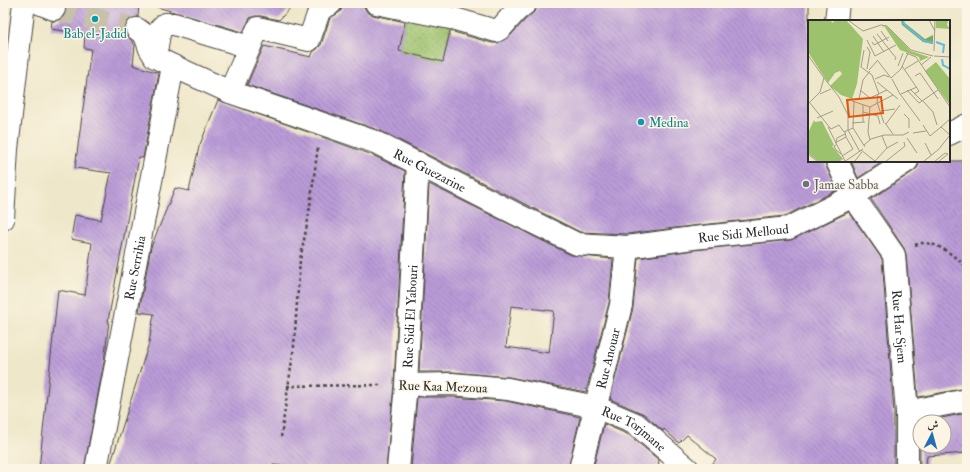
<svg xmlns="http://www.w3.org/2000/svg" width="970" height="472" viewBox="0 0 970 472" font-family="'IM FELL Double Pica',Amiri,serif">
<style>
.garden{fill:url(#garden-dots);stroke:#64764c}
.building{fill:url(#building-back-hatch);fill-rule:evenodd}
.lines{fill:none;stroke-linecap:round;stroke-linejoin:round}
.minor-tunnel{stroke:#c8c1a9;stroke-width:22;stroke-dasharray:22 11;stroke-linecap:butt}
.minor-casing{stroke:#484743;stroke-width:24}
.path{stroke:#484743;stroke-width:2.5;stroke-dasharray:3 3;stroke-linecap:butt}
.minor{stroke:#fff;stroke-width:22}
.culture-dot{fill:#0f9aa8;stroke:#fcf5e5;stroke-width:1.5}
.worship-dot{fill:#6b7280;stroke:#fcf5e5;stroke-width:1.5}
.labels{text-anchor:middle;stroke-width:3;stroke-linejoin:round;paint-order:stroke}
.culture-label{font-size:13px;fill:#0d838f;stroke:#fcf5e5}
.street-label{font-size:13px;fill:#2b2b2b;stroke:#fcf5e5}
.worship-label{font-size:13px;fill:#5b616d;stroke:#fcf5e5;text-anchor:start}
.inset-river{fill:none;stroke:#5ebcdc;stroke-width:2}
.inset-road{fill:none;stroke:#a19c8a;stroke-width:1}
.view{fill:#df570e;fill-opacity:0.15;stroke:#df570e;stroke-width:2}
.inset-edge{fill:none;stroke:#2b2b2b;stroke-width:2}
</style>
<defs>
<pattern id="garden-dots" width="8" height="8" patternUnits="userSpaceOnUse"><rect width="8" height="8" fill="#9dc26d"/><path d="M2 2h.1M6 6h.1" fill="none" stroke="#809e5a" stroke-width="1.8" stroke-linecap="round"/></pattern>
<pattern id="building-back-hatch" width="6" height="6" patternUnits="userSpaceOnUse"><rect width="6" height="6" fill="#ba9bd8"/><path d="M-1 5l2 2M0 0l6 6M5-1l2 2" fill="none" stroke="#977faf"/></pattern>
</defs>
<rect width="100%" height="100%" fill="#fcf5e5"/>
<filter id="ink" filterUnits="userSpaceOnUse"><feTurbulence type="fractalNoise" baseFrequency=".025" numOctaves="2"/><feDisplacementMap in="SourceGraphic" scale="8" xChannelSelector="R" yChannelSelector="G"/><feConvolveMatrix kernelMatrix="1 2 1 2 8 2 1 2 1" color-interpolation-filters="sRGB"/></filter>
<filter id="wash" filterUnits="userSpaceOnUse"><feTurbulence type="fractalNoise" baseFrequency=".012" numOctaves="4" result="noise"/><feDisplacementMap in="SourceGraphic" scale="16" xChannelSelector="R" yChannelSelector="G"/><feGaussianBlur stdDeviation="0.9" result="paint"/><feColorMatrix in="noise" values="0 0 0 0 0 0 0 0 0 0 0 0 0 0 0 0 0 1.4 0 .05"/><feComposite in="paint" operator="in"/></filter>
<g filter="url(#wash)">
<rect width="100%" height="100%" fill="#efe7c9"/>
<!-- garden -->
<polygon class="garden" points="407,15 451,25 443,62 399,51"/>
<g id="blocks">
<!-- building -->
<g class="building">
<polygon points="65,3 139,3 138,17 132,18 127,21 125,28 126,34 135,45 133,65 159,73 143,158 139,157 108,321 109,321 104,362 84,469 39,469 58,290 85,295 92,243 71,239 75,215 101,220 111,173 75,168 91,49 84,48 85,34 51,29 52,21 56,21 61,19 65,14 66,8"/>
<polygon points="157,3 295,3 279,20 261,16 255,16 250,18 243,32 157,7"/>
<polygon points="343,3 364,3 364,7 367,12 373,15 405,22 399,51 443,62 450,31 492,43 498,43 510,36 525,20 534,12 537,8 538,3 809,3 809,161 825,161 826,166 837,190 785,216 691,226 627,234 580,232 381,131 247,85 264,46 311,57 313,52 317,49 321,45 330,18 340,12 343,7"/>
<polygon points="218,100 370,154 405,171 394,384 386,469 320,469 273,465 272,469 109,469 149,343 154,314 139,312 151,247 175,188 189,191 199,147"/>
<polygon points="851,161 884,161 858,178"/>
<polygon points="919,161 967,161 967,388 918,397 906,254 904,248 871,199 914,171 918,167"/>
<path d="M 429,184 L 571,255 L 613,259 L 609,303 L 586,392 L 509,377 L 453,372 L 419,372 ZM 511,306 L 554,311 L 549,353 L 506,347 Z"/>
<polygon points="849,212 882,259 894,413 894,469 709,469 716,459 687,435 679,443 664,429 663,431 644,414 610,399 633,308 638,258 694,250 791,240"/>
<polygon points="417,397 452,397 506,401 580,417 568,469 411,469"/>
<polygon points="967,413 967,453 927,456 926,465 920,465 920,422 920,446 944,446 944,422 921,422"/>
<polygon points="604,424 629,435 659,460 658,469 593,469"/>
</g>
</g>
</g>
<g filter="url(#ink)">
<use href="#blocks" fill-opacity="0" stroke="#484743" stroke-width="1"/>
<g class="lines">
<!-- minor-tunnel -->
<polyline class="minor-tunnel" points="54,9 137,29"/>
<defs>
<g id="minor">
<polyline points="39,3 54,9"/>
<polyline points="376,3 455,19 496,31 501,28 516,11 526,3"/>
<polyline points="836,21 838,3"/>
<path id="s1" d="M 137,29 L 145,35 L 150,49 L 155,57 L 173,66 L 230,92 L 375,142 L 516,214 L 577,244 L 627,247 L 693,238 L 789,228 L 853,196 L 907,161"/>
<polyline points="155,57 160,29 165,24 174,24 249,47"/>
<polyline points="230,92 258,28 309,40 320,9 329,5 331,3"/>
<polyline points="949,134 967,125"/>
<path id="s2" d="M 837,161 L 853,196 L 894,255 L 907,412 L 907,469"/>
<polyline points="3,219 7,149 24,3"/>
<path id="s3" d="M 406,385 L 452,384 L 508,389 L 596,407 L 636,424 L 688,469"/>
<polyline points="907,412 967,400"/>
<path id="s4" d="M 96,469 L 173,66"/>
<path id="s5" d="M 398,469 L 406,385 L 418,163"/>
<path id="s6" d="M 580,469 L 621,305 L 627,247"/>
</g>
</defs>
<!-- minor casing -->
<use href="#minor" class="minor-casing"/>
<!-- path -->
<g class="path">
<path d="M 915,245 C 934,237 953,256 967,267"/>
<polyline points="287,386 381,385"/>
<polyline points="281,437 294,346 300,260 308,220 318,147"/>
</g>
<!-- minor -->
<use href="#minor" class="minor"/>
</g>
</g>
<!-- markers -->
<g class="culture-dot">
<circle cx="95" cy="19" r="4"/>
<circle cx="641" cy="122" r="4"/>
</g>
<circle class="worship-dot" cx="806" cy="184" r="4"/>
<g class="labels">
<!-- culture labels -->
<g class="culture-label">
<text x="95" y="38">Bab el-Jadid</text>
<text x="649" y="127" text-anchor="start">Medina</text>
</g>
<!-- street labels -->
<g class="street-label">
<text dy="5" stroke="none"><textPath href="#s1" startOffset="332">Rue Guezarine</textPath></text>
<text dy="5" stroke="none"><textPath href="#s1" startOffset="664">Rue Sidi Melloud</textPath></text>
<text dy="5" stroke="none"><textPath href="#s4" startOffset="205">Rue Serrihia</textPath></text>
<text dy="5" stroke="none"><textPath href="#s5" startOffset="153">Rue Sidi El Yabouri</textPath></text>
<text dy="5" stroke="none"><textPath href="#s2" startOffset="182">Rue Har Sjem</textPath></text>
<text dy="5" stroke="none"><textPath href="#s6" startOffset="114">Rue Anouar</textPath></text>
<text transform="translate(443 386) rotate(2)" y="5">Rue Kaa Mezoua</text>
<text dy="5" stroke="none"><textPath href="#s3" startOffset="236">Rue Torjmane</textPath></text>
</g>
<!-- worship labels -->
<g class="worship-label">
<text x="814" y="189">Jamae Sabba</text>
</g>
</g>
<!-- overview -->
<g transform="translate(808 20)">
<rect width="142" height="142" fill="#efe7c9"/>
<path d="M 128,0 L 140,0 L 139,5 L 142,9 L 128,8 ZM 75,6 L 77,6 L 79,7 L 83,10 L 103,31 L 121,37 L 112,41 L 111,37 L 92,30 L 76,6 L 73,8 ZM 128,42 L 142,59 L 142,85 L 117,51 Z" fill="#9dc26d"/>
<path d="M 93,0 L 117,19 L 125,15 L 125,24 L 115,22 L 94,5 Z" fill="#7ea860"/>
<path d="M 0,0 L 23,0 L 24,3 L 28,0 L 38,0 L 55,19 L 49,64 L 44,79 L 33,75 L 22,66 L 34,54 L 32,51 L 27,53 L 20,63 L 0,32 ZM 6,100 L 7,102 L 14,101 L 26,125 L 24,126 L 35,139 L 31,142 L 11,142 L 0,133 L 0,113 Z" fill="#9dc26d"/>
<path class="inset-river" d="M 95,0 L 96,4 L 116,21 L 125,23M 128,22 L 136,25 L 135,33M 134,39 L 135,45 L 142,49"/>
<path class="inset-road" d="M 40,0 L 55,11 L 73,5 L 79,6 L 103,30 L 125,36M 121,0 L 127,11M 73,11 L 80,21M 69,14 L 88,38 L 87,40M 65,16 L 76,32M 59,20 L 67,36M 64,22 L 66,25 L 81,17M 56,30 L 53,47 L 64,55 L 71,74M 126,31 L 127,0M 98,33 L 108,37 L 142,87M 0,35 L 16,58 L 12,72 L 0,84M 67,36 L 88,25M 126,36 L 142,37M 70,41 L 83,58M 113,45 L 123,37M 90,46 L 95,33M 94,46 L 111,71 L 106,74M 59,49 L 62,32 L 59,27M 97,49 L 110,41M 61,50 L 70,40M 107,56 L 112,53 L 130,79M 16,58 L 31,77 L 40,95M 83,58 L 93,49 L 100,33M 67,59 L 76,55 L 81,57M 84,59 L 92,74 L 112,101M 69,62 L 90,79M 102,69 L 114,81M 52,70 L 62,78 L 79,70M 99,70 L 111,83 L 130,70M 12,74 L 23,69M 70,74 L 69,82 L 76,103M 93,74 L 109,67M 51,79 L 55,60 L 62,51M 40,80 L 40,110 L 52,132M 44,81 L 62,87 L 85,75M 115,81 L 125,92 L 129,105M 46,82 L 45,108 L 57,127M 2,83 L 23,109 L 31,105 L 36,112 L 45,108M 55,85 L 55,102M 73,91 L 87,89M 55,92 L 70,96 L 72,104M 96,94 L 101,99 L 101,108M 9,98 L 25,91M 142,99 L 133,107 L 142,115M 44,103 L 57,102M 77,103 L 85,114M 78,104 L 92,85M 115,105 L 122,116 L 133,107M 20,107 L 37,141M 105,113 L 118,111M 74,116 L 79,128M 99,118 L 109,133M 62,120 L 60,112 L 62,87M 28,122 L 29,118 L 37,114M 27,123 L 38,117 L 37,112M 117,123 L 123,135M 28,125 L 26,126 L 28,130 L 33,134M 56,125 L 63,119 L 76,115 L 95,115 L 101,112M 53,130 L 68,142M 0,134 L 10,142M 34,136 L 45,129 L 38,117M 67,141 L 79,128 L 90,122M 36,142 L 55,129M 46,142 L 54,132M 77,142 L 97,126 L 96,122M 115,142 L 131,129 L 142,115M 126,142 L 137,133 L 140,134M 130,142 L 140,134"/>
<path class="view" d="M 73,77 L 75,93 L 41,97 L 39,80 Z"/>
<rect width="142" height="142" class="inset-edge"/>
</g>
<!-- margin -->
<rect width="970" height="472" fill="none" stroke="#fcf5e5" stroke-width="16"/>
<!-- north arrow -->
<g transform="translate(932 434) rotate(6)"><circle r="19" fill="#fcf5e5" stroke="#a8a49b"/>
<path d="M0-3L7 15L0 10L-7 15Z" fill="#1f6fb2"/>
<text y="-6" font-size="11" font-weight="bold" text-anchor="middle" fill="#2b2b2b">ش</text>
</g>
</svg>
